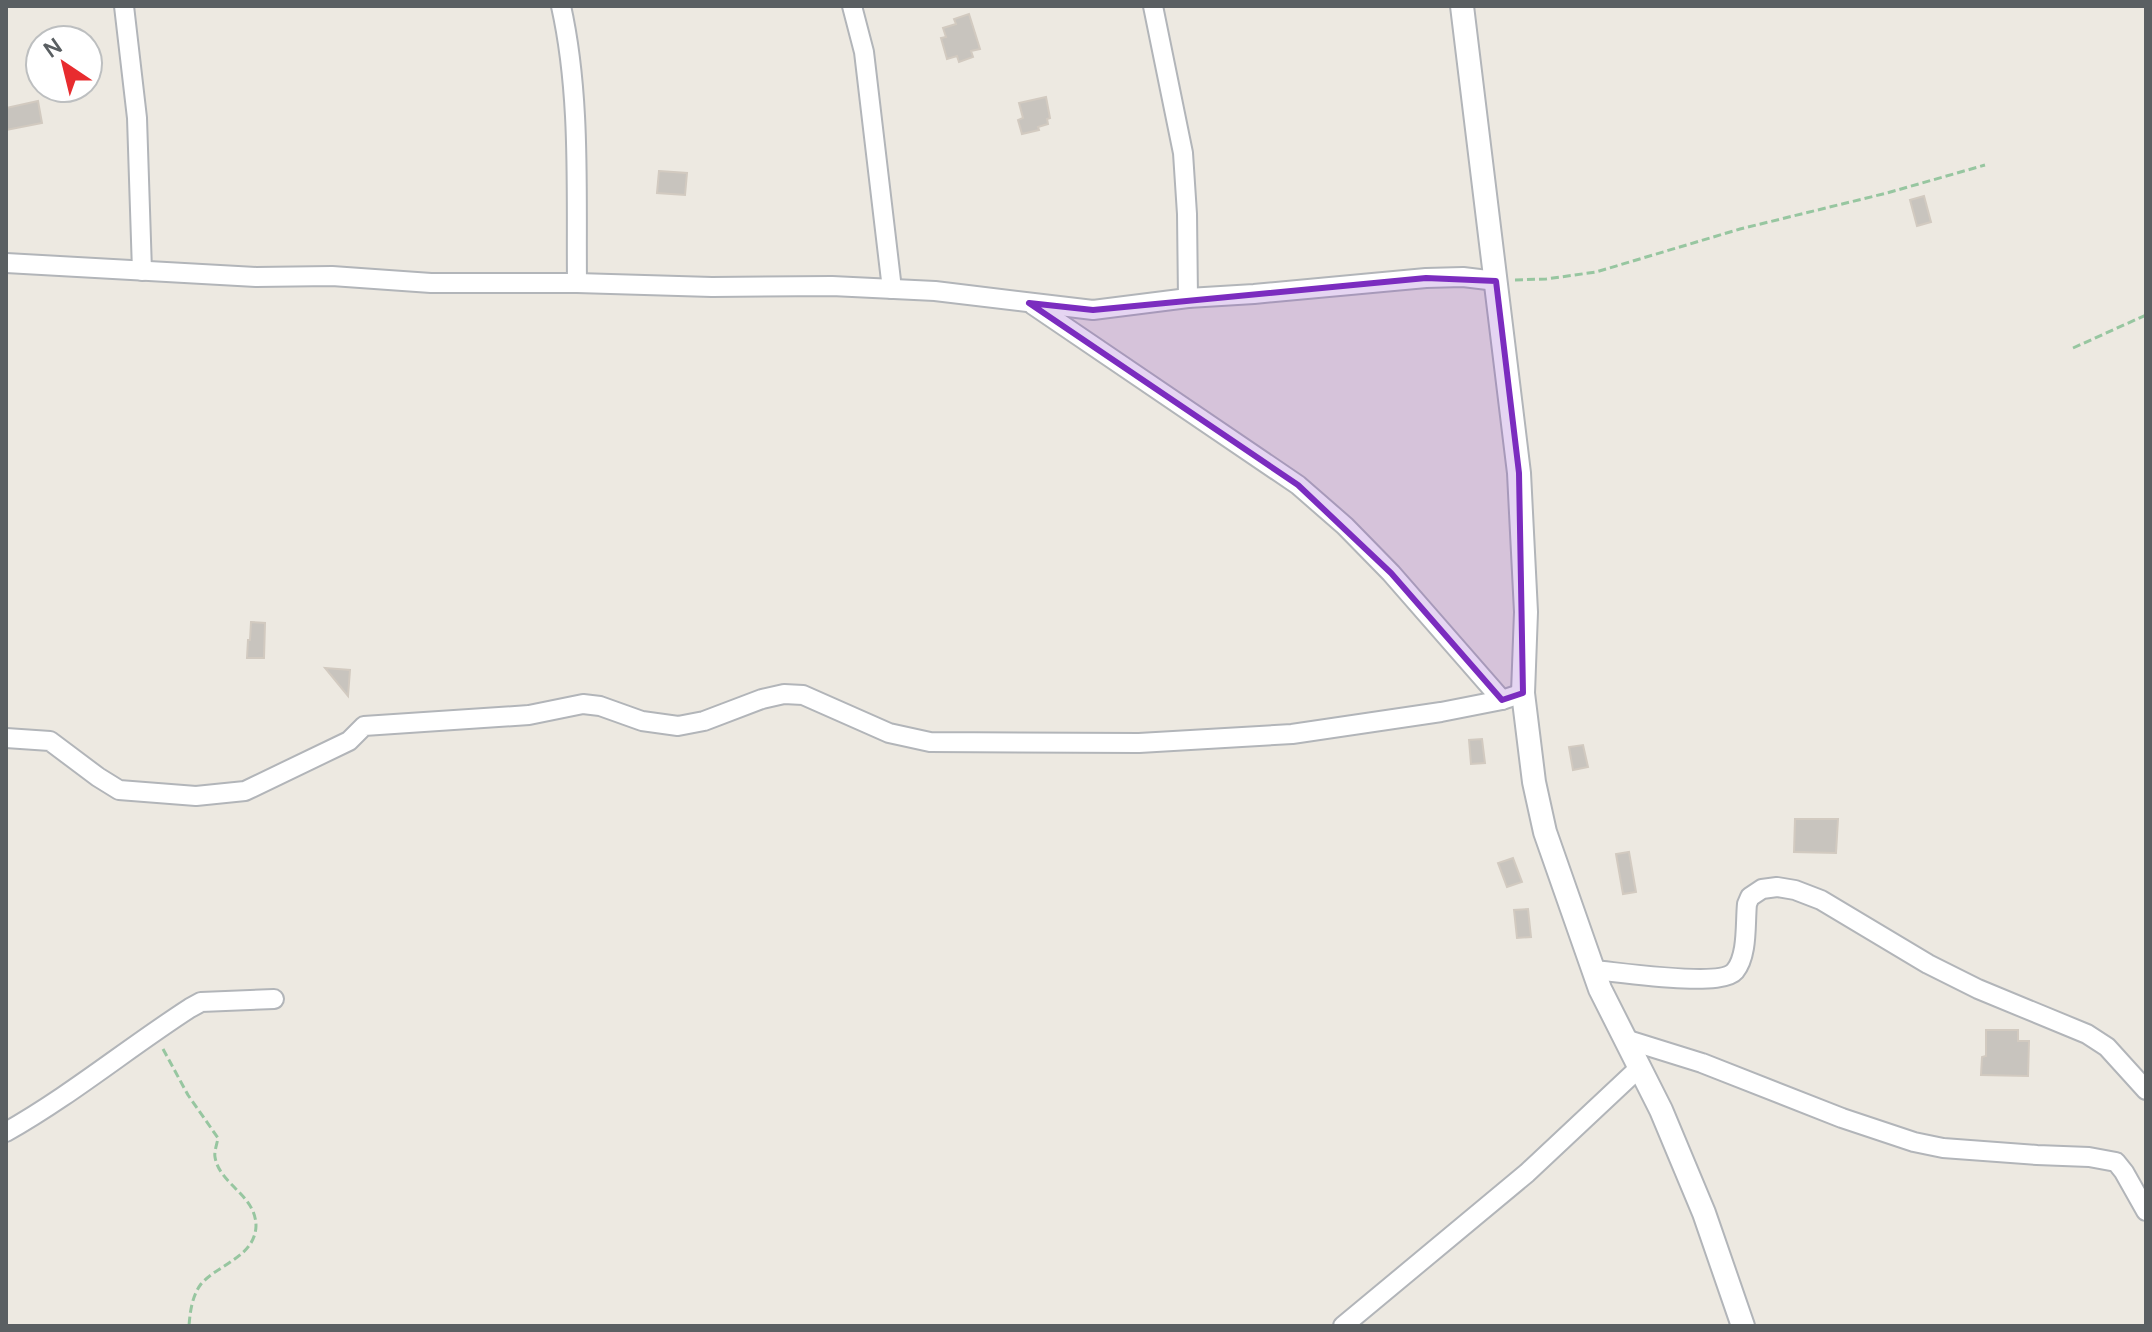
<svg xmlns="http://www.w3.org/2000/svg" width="2152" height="1332" viewBox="0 0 2152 1332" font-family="Manrope,sans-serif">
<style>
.building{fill:#c8c4be;stroke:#d2cac0;stroke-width:2}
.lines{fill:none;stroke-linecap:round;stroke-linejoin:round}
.minor-casing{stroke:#b2b5b9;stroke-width:22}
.tertiary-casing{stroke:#b2b5b9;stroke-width:26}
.path{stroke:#97c6a0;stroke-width:3;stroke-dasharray:8 4;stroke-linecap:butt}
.minor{stroke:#fff;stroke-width:18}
.tertiary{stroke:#fff;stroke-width:22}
.marked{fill:#7b2cbf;fill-opacity:0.2;stroke:#7b2cbf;stroke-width:6;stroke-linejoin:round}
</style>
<rect width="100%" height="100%" fill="#ede9e1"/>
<!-- building -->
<g class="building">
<polygon points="969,14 980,49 971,51 973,57 959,62 957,56 947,59 941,38 946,37 943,28 956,24 954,19"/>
<polygon points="1046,97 1050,118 1047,119 1048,124 1038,127 1039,130 1022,134 1018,120 1023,118 1019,103"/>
<polygon points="38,101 42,123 6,130 6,108"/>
<polygon points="659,171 687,173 685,195 657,193"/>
<polygon points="1924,196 1931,222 1917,226 1910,200"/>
<polygon points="251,622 265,623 264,658 247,658 248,640 250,640"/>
<polygon points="325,668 350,670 348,696"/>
<polygon points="1482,739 1485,763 1471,764 1469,740"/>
<polygon points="1583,745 1588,767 1573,770 1569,747"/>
<polygon points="1795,819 1838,819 1836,853 1794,852"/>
<polygon points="1629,852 1636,892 1623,894 1616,854"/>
<polygon points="1513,858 1522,882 1507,887 1498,863"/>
<polygon points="1528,909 1531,937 1517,938 1514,910"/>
<polygon points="1986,1030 2018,1030 2018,1041 2029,1041 2028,1076 1981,1075 1982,1057 1986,1056"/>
</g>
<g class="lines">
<defs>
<g id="minor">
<polyline points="124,6 137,118 142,271"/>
<path d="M 561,6 C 581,95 576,192 577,283"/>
<polyline points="852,6 864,52 892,289"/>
<polyline points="1153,6 1183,153 1187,214 1188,298"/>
<polyline points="6,263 256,277 332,276 431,283 577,283 712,287 832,286 935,291 1093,310 1188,298 1254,294 1426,278 1463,277 1496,281"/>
<polyline points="1033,305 1298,485 1345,526 1391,573 1502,700"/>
<polyline points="6,738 50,741 98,777 119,790 196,796 245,791 349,741 364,726 529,715 583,704 600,706 642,721 678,726 704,721 762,699 784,694 803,695 889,733 930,742 1139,743 1292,734 1441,712 1502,700 1523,693"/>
<path d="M 1594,970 C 1618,972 1721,988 1735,971 C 1748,955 1745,924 1747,904 L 1750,897 L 1762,889 L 1777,887 L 1795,890 L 1821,900 L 1928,964 L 1978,989 L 2087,1034 L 2107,1047 L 2146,1090"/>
<polyline points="1625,1039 1702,1063 1842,1118 1914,1142 1943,1148 2037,1155 2089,1157 2116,1162 2124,1172 2146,1211"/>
<path d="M 6,1132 C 70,1096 128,1048 190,1008 L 201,1002 L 274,999"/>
<polyline points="1343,1326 1527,1173 1639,1068"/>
</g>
<polyline id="tertiary" points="1462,6 1519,473 1526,612 1523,693 1534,782 1545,832 1600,989 1661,1110 1704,1213 1743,1326"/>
</defs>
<!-- minor casing -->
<use href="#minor" class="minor-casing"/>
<!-- tertiary casing -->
<use href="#tertiary" class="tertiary-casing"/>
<!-- path -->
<g class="path">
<polyline points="1515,280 1546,279 1596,272 1740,229 1887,193 1985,165"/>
<polyline points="2073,348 2146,315"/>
<path d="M 163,1049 L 188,1095 L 218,1138 C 217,1144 214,1152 215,1157 C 219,1184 256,1195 256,1226 C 255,1257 217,1265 201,1284 C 192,1296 190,1312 189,1326"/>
</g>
<!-- minor -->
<use href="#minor" class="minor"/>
<!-- tertiary -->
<use href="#tertiary" class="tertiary"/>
</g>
<!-- marked area -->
<path class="marked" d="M 1426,278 L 1496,281 L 1519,473 L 1523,693 L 1502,700 L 1391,573 L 1298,485 L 1029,303 L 1093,310 Z"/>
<!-- border -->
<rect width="2152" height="1332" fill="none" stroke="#5a5f62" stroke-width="16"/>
<!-- north arrow -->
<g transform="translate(64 64) rotate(325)"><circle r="38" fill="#ffffff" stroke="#bdbfc0" stroke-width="2"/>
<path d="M0-6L14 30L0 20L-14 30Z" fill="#e82c2f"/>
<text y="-12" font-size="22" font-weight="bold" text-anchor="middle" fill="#5a5f62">N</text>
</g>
</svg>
